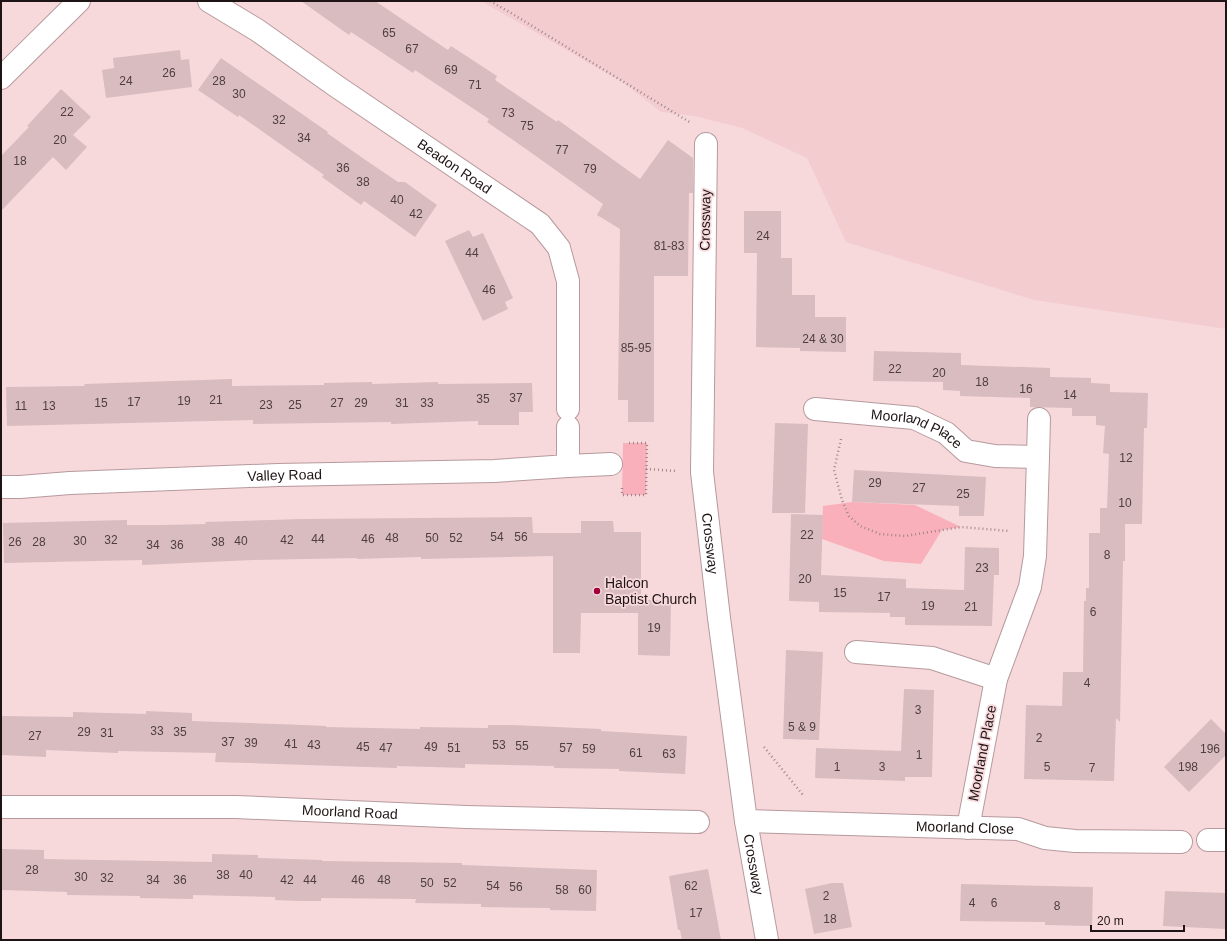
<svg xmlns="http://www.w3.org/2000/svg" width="1227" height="941" viewBox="0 0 1227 941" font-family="Helvetica,sans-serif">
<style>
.built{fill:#f3ccd0}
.green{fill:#f9b0ba}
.building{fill:#d9bcbf}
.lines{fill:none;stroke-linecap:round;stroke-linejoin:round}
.minor-casing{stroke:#b69a9d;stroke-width:24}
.path{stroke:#9e878a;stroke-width:2.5;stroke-dasharray:1 3;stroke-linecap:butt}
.minor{stroke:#fff;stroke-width:22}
.poi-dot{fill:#a0013d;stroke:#f7d9dc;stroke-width:1.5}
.labels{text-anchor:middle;stroke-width:3.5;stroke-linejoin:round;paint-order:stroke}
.number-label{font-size:12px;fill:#4e3e40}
.street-label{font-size:14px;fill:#1f1415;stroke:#f7d9dc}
.poi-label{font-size:14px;fill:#1f1415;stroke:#f7d9dc;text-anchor:start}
</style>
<rect width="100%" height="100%" fill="#f7d9dc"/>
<!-- built -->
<polygon class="built" points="481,1 1226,1 1226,329 1034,300 846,242 807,158 742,128 694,116 661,112 624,83"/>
<!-- green -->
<g class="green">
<polygon points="623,443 647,443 646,495 622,495"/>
<polygon points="852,502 915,505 961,527 942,530 921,564 884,561 822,539 823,506"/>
</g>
<!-- building -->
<g class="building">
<polygon points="301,1 375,1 448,50 451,46 497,76 495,80 557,122 558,120 640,179 668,140 693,158 693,193 689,193 688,276 654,276 654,422 628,422 628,400 618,400 620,229 597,215 603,204 526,149 487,122 489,119 415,70 413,73 351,32 349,35"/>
<polygon points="180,50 181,60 189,59 192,87 106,98 102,70 114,68 113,58"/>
<polygon points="221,58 328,132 327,133 364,159 398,182 405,182 437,205 415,237 364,201 361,205 322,177 324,175 239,115 238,117 198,90"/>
<polygon points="61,89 91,117 73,135 87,147 66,170 53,157 1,211 1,156 29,127 27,126"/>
<polygon points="744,211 781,211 781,258 792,258 792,295 815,295 815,317 846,317 846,352 800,351 800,348 756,347 757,253 744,253"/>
<polygon points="469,230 473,237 483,233 513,298 505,302 508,309 483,321 445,241"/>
<polygon points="874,351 961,353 961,365 1050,368 1050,377 1091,378 1091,383 1110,384 1110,392 1148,393 1147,428 1144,428 1142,524 1125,524 1125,561 1123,561 1120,722 1116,718 1114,781 1024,779 1026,705 1062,706 1063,672 1083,672 1084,601 1086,601 1086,588 1089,588 1089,533 1100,533 1100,508 1107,508 1109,454 1103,453 1105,426 1096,425 1096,416 1072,416 1072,408 1030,407 1030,398 960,396 960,391 943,390 943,382 873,381"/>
<polygon points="232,379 232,386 324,385 324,383 372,382 372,384 438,382 438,384 532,383 533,412 519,412 519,425 478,425 478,421 391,424 391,422 253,424 253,420 7,426 6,387 85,386 84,384"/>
<polygon points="775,423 808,424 805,513 772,513"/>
<polygon points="854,470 986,477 984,516 959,516 959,506 852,502"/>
<polygon points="791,514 823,515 821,575 906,579 906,588 964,590 965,547 999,548 999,575 994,575 992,626 905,625 905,617 890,617 890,613 819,612 819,602 789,601"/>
<polygon points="532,517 533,533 581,533 581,521 613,521 614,532 641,532 641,600 671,600 670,656 638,655 638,613 581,613 580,653 553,653 553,556 421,559 421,557 357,559 357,558 253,560 142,565 142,560 4,563 3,523 127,520 127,525 165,525 206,524 205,522 302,519"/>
<polygon points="786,650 823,652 819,740 783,739"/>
<polygon points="904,689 934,690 932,777 905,777 905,781 815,778 816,748 901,751"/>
<polygon points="146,711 192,713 192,721 304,725 326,726 326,727 420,729 420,727 488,728 488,725 512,725 601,729 601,731 687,736 685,774 619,771 619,769 554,768 554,766 465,764 465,768 397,766 397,768 215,762 216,753 118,751 118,753 46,750 46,757 1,755 1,716 73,717 73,712 146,714"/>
<polygon points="1211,719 1226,734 1226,755 1189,792 1164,767"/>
<polygon points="1,849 44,850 44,859 212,862 212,854 258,855 258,858 322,860 322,861 462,863 462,865 597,870 596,911 550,910 550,908 481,907 481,904 415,903 416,899 321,898 321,901 299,901 275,900 275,897 193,895 193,899 140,898 140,896 67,895 67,892 1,890"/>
<polygon points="708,869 721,940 682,940 680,930 678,930 669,876"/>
<polygon points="832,883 843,883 852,927 814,934 805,889"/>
<polygon points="961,884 1093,887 1092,926 1045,925 1045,922 960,921"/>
<polygon points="1165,891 1226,893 1226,929 1163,926"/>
</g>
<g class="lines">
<defs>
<g id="minor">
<path id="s1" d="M 209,1 L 257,30 L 336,86 L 540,224 L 559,248 L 568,281 L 568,409"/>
<polyline points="1,78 79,1"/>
<path id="s2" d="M 706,144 L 702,472 L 719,618 L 746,821 L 767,940"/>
<path id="s3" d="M 815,409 L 914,418 L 946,433 L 966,451 L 995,456 L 1038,457 L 1035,556 L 1030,587 L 996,679 L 968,828"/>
<polyline points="1038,457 1039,419"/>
<polyline points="568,466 611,464"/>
<path id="s4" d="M 1,487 L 20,487 L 70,483 L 278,475 L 494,471 L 568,466 L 568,427"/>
<polyline points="856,652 932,658 996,679"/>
<path id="s5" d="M 1,807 L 236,807 L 466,817 L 698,822"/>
<path id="s6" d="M 746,821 L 1018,829 L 1045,838 L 1075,841 L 1181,842"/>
<polyline points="1208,840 1226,840"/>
</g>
</defs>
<!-- minor casing -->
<use href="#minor" class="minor-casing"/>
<!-- path -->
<g class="path">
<polyline points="490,1 511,13 691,123"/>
<polyline points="841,439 834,470 842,500 849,516 860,526 880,534 905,536 961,527 1009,531"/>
<polyline points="646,469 676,471"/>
<polyline points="622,488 622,495 646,495 647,443 628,443"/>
<polyline points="764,747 803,795"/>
</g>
<!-- minor -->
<use href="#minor" class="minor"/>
</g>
<!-- markers -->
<circle class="poi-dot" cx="597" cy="591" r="4"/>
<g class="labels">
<!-- number labels -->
<g class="number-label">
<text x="389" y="37">65</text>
<text x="412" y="53">67</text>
<text x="451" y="74">69</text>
<text x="169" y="77">26</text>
<text x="126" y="85">24</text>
<text x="219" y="85">28</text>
<text x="475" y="89">71</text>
<text x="239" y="98">30</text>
<text x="67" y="116">22</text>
<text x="508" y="117">73</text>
<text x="279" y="124">32</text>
<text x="527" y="130">75</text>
<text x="304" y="142">34</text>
<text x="60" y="144">20</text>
<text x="562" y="154">77</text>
<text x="20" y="165">18</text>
<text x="343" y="172">36</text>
<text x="590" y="173">79</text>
<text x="363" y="186">38</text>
<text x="397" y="204">40</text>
<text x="416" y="218">42</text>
<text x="763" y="240">24</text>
<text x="669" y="250">81-83</text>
<text x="472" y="257">44</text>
<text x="489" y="294">46</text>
<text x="823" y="343">24 &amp; 30</text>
<text x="636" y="352">85-95</text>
<text x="895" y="373">22</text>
<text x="939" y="377">20</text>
<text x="982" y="386">18</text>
<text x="1026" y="393">16</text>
<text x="1070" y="399">14</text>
<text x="516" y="402">37</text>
<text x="483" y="403">35</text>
<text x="216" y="404">21</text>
<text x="184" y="405">19</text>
<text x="134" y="406">17</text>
<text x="101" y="407">15</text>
<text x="337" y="407">27</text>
<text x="361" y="407">29</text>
<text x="402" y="407">31</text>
<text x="427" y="407">33</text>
<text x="266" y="409">23</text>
<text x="295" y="409">25</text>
<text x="21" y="410">11</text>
<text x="49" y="410">13</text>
<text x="1126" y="462">12</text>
<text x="875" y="487">29</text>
<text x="919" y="492">27</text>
<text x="963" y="498">25</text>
<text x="1125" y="507">10</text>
<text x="807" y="539">22</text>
<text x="497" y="541">54</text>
<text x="521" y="541">56</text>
<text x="392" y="542">48</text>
<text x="432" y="542">50</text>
<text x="456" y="542">52</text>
<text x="318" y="543">44</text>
<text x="368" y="543">46</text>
<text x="111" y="544">32</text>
<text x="287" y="544">42</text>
<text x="80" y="545">30</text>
<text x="241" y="545">40</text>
<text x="15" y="546">26</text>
<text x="39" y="546">28</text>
<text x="218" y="546">38</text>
<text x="153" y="549">34</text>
<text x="177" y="549">36</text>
<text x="1107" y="559">8</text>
<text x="982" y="572">23</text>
<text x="805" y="583">20</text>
<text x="840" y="597">15</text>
<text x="884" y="601">17</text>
<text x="928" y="610">19</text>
<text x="971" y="611">21</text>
<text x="1093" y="616">6</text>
<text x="654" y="632">19</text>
<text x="1087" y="687">4</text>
<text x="918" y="714">3</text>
<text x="802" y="731">5 &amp; 9</text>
<text x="157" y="735">33</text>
<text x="84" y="736">29</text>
<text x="180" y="736">35</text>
<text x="107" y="737">31</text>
<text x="35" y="740">27</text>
<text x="1039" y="742">2</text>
<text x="228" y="746">37</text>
<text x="251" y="747">39</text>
<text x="291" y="748">41</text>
<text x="314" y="749">43</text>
<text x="499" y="749">53</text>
<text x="522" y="750">55</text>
<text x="363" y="751">45</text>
<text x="431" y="751">49</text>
<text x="386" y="752">47</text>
<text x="454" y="752">51</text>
<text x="566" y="752">57</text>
<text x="589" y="753">59</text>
<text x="1210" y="753">196</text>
<text x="636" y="757">61</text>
<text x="669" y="758">63</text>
<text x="919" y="759">1</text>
<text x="837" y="771">1</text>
<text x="882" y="771">3</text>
<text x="1047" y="771">5</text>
<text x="1188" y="771">198</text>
<text x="1092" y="772">7</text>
<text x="32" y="874">28</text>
<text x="223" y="879">38</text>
<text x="246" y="879">40</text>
<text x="81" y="881">30</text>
<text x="107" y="882">32</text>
<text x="153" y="884">34</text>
<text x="180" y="884">36</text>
<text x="287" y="884">42</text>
<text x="310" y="884">44</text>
<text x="358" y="884">46</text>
<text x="384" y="884">48</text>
<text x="427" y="887">50</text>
<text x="450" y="887">52</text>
<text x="493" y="890">54</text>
<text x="691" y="890">62</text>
<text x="516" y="891">56</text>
<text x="562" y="894">58</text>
<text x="585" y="894">60</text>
<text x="826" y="900">2</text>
<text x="972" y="907">4</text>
<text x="994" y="907">6</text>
<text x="1057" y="910">8</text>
<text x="696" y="917">17</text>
<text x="830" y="923">18</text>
</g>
<!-- street labels -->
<g class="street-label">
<text dy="5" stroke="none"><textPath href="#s1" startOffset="296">Beadon Road</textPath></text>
<text transform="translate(705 220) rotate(-89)" y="5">Crossway</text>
<text dy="5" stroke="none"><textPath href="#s3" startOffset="105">Moorland Place</textPath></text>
<text dy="5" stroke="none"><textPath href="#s4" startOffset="284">Valley Road</textPath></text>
<text dy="5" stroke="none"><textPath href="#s2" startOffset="400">Crossway</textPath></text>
<text transform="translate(982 753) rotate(-79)" y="5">Moorland Place</text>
<text dy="5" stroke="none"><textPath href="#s5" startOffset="349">Moorland Road</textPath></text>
<text dy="5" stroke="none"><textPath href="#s6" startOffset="219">Moorland Close</textPath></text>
<text dy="5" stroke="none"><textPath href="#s2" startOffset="724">Crossway</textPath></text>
</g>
<!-- poi labels -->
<g class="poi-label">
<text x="605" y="588">Halcon<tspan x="605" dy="16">Baptist Church</tspan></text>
</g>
</g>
<!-- border -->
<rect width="1227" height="941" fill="none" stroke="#1f1415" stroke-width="4"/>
<!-- scale -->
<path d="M1091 925v6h93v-6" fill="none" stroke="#1f1415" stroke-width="2"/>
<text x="1097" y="925" font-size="12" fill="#1f1415" stroke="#f7d9dc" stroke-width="3" paint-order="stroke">20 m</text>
</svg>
